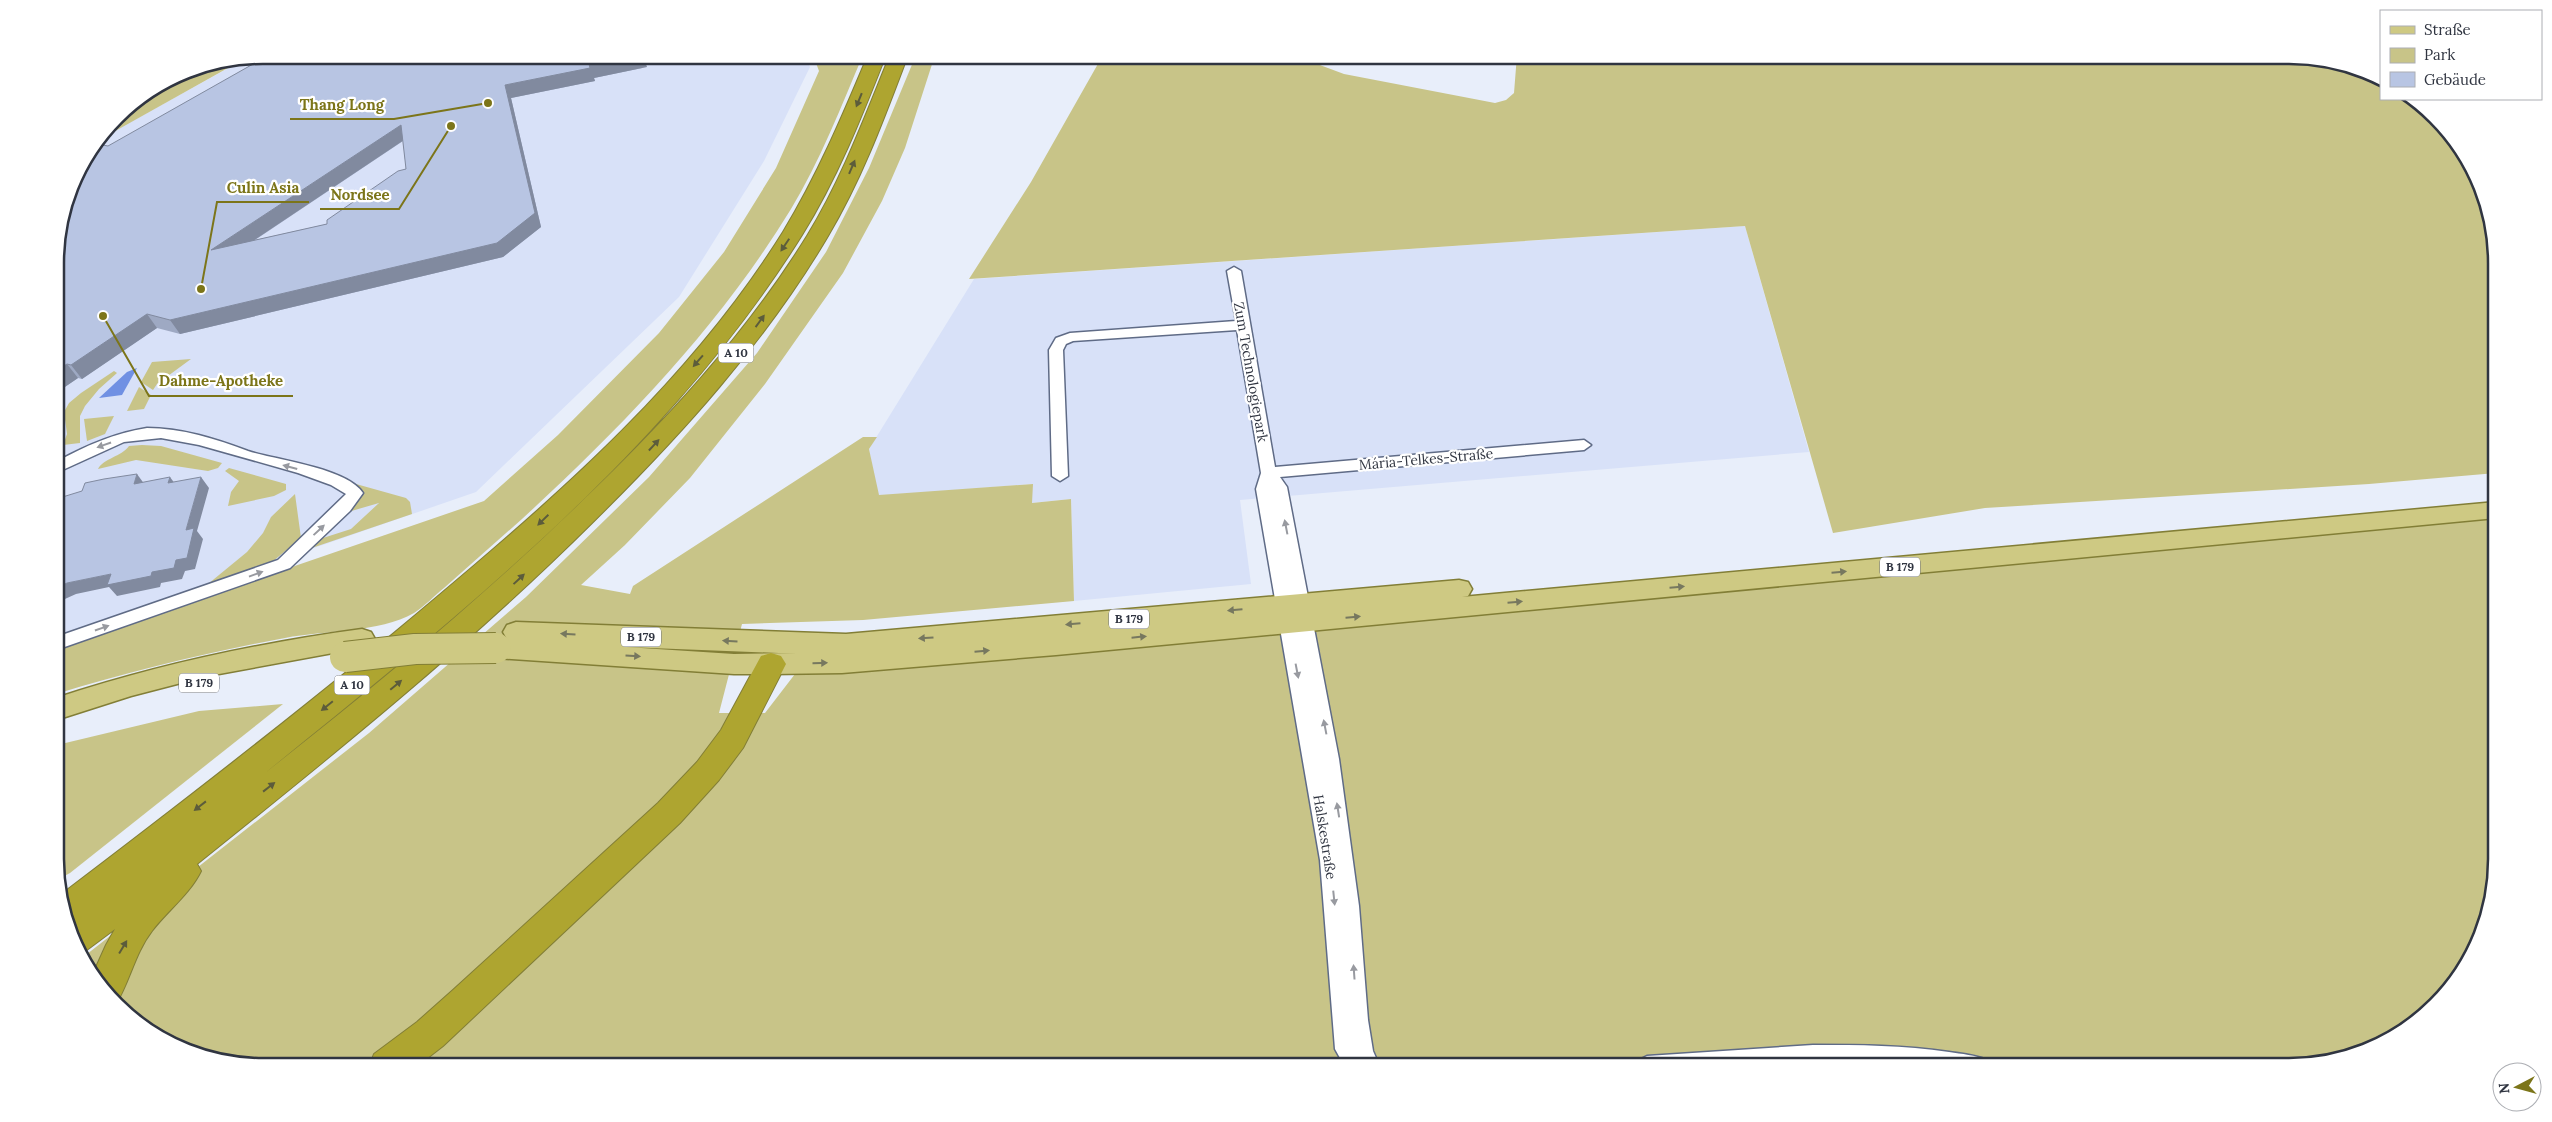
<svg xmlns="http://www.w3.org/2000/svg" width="2552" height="1122" viewBox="0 0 2552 1122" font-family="Lora,serif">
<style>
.built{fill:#d8e1f8}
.green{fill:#c8c488}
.water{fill:#7090e3}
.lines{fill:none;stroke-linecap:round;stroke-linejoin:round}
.minor-casing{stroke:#5f6b86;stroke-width:3}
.primary-casing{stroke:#827e36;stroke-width:3}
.motorway-casing{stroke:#827e36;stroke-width:2}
.minor{fill:#fff;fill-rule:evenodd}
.primary{fill:#cec983;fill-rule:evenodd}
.motorway{fill:#aea530;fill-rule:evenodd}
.primary-bridge-casing{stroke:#827e36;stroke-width:32;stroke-linecap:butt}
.primary-bridge{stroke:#cec983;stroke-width:30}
.wall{fill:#9ea9c3;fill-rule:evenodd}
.shaded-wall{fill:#818a9f}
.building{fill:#b8c5e3;stroke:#818a9f;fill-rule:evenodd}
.oneway{fill:#5c5c3b}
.oneway2{fill:#989aa0}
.oneway3{fill:#77785f}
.labels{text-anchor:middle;stroke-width:4.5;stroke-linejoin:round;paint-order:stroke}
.shield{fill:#fff;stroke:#6e727a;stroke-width:1}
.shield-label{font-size:12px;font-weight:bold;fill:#303541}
.street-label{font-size:14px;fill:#303541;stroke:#fff}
.rim{fill:none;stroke:#303541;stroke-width:2.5}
.leader{fill:none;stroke:#7c7519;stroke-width:2}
.callout-dot{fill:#7c7519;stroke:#fff;stroke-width:2}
.callout-label{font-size:15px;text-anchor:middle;font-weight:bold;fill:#7c7519;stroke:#fff;stroke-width:4.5;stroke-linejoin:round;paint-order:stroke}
</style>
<rect width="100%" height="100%" fill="#e8eefa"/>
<!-- built -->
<g class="built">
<polygon points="263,55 803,55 810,67 764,161 679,297 476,492 56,637 55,249 77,171 101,138 247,58"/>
<polygon points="1745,226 1809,452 1240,500 1251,584 1074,601 1071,499 1032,503 1032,484 878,496 869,449 974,279"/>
</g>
<!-- green -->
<g class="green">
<path d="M 813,55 L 863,55 C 841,107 820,161 791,209 C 719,327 623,426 522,519 C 496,542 470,565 444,588 C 434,596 425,606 414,613 C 379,633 325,630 285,638 C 209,652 131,671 56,694 L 56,648 L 484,501 L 558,435 L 659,333 L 724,252 L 776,168 L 819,71 Z"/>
<polygon points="916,55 935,55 905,148 882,201 843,273 765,384 690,478 625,545 581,585 630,594 633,586 863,437 877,437 869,449 879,495 1033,484 1032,503 1071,499 1074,601 863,620 742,624 719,713 765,713 795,674 1028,655 2496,515 2497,860 2481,939 2454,986 2405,1032 2356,1056 2303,1067 263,1067 183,1051 136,1024 98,986 82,958 369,733 526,597 649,477 757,353 826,252 869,168"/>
<polygon points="1103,55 1293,55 1344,74 1495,103 1506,100 1514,93 1517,55 2289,55 2369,71 2381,78 2381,99 2417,99 2454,136 2481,183 2495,236 2496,473 2369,484 1985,508 1833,533 1745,226 969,279 1031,182"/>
<polygon points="244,59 101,139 126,107 183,71"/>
<polygon points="191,359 157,384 153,390 141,382 152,362"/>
<polygon points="114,371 117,373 99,389 85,406 80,416 80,443 63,445 67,434 64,412 69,403 81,393"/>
<polygon points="139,387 151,395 144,409 127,411"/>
<polygon points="114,416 105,434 87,441 84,419"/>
<path d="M 142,445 L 161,446 L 222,463 L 218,468 L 208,471 L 136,460 L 98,469 C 104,458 121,457 129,446 Z"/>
<polygon points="229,468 286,484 286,490 274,496 228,506 231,492 239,481 225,471"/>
<polygon points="356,484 406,498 410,502 412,514 303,551 323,538 351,529 379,503 348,512 361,494"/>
<polygon points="295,494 301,538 272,562 208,584 247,552 263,533 271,517"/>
<polygon points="283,704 70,873 57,880 57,745 199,711"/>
</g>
<!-- water -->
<polygon class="water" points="137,368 122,395 99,398 127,372"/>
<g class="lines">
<defs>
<g id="minor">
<polygon points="1234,267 1241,271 1275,467 1584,440 1591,445 1584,450 1280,477 1287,487 1339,759 1359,906 1368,1020 1373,1051 1380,1067 1345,1067 1335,1049 1320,860 1256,489 1261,473 1237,330 1073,341 1066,344 1063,350 1068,476 1060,481 1052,476 1049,350 1056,338 1070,333 1236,321 1227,271"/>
<path d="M 147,428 C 182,428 216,439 248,451 C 276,460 347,468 363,493 L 350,511 L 290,568 L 56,650 L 56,637 L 278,560 L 346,494 L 331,485 L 298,473 L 199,445 L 161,438 L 124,442 L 56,473 L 56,462 C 85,446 114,433 147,428 Z"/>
<path d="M 1813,1045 C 1859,1045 1904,1045 1949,1052 C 1962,1054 1975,1055 1987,1060 L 1990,1067 L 1636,1067 L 1639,1060 L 1647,1056 Z"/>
</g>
<g id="primary">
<path d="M 2496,502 L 2496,518 L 1056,655 L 842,673 L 771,674 L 734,674 L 496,658 L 487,655 L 483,648 L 487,641 L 496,638 L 507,639 L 503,632 L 507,625 L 516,622 L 846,634 L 1459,580 L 1468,582 L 1472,589 L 1468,596 L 1462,597 ZM 626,647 L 779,653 L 798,653 L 734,654 Z"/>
<path d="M 362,629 L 371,632 L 375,639 L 371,646 L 208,676 L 131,696 L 56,720 L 56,698 C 156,665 258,643 362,629 Z"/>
</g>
<g id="motorway">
<path d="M 868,55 L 886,55 C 862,116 837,179 802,235 C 667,451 461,614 265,773 C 372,689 477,602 575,508 C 661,426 744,338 807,236 C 842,179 865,116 890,55 L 908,55 C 885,116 862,179 828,236 C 765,343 680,436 592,523 C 468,646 333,755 197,864 L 201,871 C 190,894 167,911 152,931 C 135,953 130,981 116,1004 L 98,986 L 92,976 L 106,945 L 115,929 L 80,955 L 71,939 L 59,896 C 187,799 314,701 437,597 C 565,490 694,375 783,232 C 817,176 843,115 868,55 Z"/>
<polygon points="771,653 781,656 786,664 743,748 719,780 680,823 443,1046 416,1067 369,1067 374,1054 417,1022 453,990 658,803 697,762 721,730 761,656"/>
</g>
</defs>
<!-- minor casing -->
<use href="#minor" class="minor-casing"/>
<!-- primary casing -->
<use href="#primary" class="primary-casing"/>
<!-- motorway casing -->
<use href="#motorway" class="motorway-casing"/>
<!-- minor -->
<use href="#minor" class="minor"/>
<!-- primary -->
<use href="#primary" class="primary"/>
<!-- motorway -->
<use href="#motorway" class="motorway"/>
<defs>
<polyline id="primary-bridge" points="345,657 415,649 496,648"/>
</defs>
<!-- primary-bridge casing -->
<use href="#primary-bridge" class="primary-bridge-casing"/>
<!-- primary-bridge -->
<use href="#primary-bridge" class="primary-bridge"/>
</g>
<!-- wall -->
<path class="wall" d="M 647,67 L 594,78 L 595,81 L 511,98 L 541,227 L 503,257 L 180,334 L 157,328 L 82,379 L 78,378 L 56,393 L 55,249 L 108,146 ZM 403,141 L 406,169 L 327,224 L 255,240 Z"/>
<!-- shaded-wall -->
<g class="shaded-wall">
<polygon points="636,55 643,55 647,67 594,78 595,81 511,98 541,227 503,257 180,334 170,320 497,243 505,85 589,64"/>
<polygon points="401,125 407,138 220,263 211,250"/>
<polygon points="147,314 157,328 82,379 71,365"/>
<polygon points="67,364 78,378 56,393 56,371"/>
<polygon points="137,474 145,485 134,484"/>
<polygon points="170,477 178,488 168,483"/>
<polygon points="201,477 209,488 197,531 203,539 195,569 185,571 182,579 161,583 160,587 117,596 109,587 76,594 56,603 56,588 67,583 111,574 152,572 186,530"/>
</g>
<!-- building -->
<g class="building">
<path d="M 269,55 L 636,55 L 589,64 L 590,68 L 505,85 L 535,213 L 497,243 L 170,320 L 147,314 L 71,365 L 67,364 L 56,371 L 55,249 L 77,171 L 97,144 L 108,146 ZM 401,125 L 406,169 L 398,171 L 327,220 L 327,224 L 211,250 Z"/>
<polygon points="137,474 134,484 170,477 168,483 201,477 186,530 194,528 187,558 176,560 174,568 152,572 151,576 107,585 111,574 67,583 56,588 56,499 82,491 85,483 104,479"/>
</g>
<!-- one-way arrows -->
<defs><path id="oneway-solid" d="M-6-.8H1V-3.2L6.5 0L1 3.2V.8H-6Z" transform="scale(1.25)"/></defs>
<g class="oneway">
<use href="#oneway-solid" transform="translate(859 100) rotate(112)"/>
<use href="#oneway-solid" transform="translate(852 167) rotate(-67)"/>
<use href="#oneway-solid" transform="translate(785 245) rotate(124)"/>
<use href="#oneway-solid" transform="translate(760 321) rotate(-54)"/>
<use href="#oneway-solid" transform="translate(698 361) rotate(131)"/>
<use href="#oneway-solid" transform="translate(654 445) rotate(-47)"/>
<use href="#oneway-solid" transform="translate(543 520) rotate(136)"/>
<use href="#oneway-solid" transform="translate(519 579) rotate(-43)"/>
<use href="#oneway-solid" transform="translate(396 685) rotate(-40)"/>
<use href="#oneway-solid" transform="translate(327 706) rotate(141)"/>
<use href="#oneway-solid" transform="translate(269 787) rotate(-38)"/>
<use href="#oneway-solid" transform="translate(200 806) rotate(142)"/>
<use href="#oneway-solid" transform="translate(123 947) rotate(-59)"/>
</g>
<g class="oneway2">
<use href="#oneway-solid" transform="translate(104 445) rotate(161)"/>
<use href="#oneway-solid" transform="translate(290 467) rotate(-165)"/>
<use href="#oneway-solid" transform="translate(1286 527) rotate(-101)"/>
<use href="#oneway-solid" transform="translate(319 530) rotate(-43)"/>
<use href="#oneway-solid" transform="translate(256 574) rotate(-20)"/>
<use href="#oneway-solid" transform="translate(102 628) rotate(-19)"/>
<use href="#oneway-solid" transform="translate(1297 671) rotate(79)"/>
<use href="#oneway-solid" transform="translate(1325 727) rotate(-101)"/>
<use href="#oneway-solid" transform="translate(1338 810) rotate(-99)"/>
<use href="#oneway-solid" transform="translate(1334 898) rotate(84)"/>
<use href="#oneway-solid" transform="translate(1354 972) rotate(-94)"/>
</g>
<g class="oneway3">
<use href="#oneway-solid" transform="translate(1839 572) rotate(-5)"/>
<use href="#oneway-solid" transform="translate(1677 587) rotate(-5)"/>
<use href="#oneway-solid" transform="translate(1515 602) rotate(-5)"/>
<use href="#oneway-solid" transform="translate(1235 610) rotate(175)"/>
<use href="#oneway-solid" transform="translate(1353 617) rotate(-5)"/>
<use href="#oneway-solid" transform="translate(1073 624) rotate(175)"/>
<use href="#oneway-solid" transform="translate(568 634) rotate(-177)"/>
<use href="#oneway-solid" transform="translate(1139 637) rotate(-6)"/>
<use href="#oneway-solid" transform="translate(926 638) rotate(176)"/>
<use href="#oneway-solid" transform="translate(730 641) rotate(-177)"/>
<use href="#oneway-solid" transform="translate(982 651) rotate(-5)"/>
<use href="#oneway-solid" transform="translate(633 656) rotate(4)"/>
<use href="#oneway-solid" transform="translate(820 663) rotate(-1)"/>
</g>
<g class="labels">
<!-- shield labels -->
<g class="shield">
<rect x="718.5" y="343.5" width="35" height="19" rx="4"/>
<rect x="1880" y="557.5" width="40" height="19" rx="4"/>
<rect x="1109" y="609.5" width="40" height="19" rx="4"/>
<rect x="621" y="627.5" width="40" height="19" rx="4"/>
<rect x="179" y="673.5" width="40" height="19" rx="4"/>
<rect x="334.5" y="675.5" width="35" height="19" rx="4"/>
</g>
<g class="shield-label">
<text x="736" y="357">A 10</text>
<text x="1900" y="571">B 179</text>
<text x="1129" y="623">B 179</text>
<text x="641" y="641">B 179</text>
<text x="199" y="687">B 179</text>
<text x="352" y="689">A 10</text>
</g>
<!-- street labels -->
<g class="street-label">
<text transform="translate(1251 372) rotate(80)" y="5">Zum Technologiepark</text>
<text transform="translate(1426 459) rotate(-5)" y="5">Mária-Telkes-Straße</text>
<text transform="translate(1325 837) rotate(81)" y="5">Halskestraße</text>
</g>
</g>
<!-- crop -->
<path d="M0 0H2552V1122H0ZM263 64H2289A199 199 0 0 1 2488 263V859A199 199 0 0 1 2289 1058H263A199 199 0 0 1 64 859V263A199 199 0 0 1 263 64Z" fill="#fff" fill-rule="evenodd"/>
<path class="rim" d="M263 64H2289A199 199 0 0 1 2488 263V859A199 199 0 0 1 2289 1058H263A199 199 0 0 1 64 859V263A199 199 0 0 1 263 64Z"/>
<!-- callouts -->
<path class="leader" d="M488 103L394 119H290M201 289L217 202H309M451 126L399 209H320M103 316L149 396H293"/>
<g class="callout-dot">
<circle cx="488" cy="103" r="5"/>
<circle cx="201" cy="289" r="5"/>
<circle cx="451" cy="126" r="5"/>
<circle cx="103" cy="316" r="5"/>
</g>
<g class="callout-label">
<text x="342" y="110">Thang Long</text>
<text x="263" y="193">Culin Asia</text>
<text x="360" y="200">Nordsee</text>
<text x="221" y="386">Dahme-Apotheke</text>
</g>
<!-- legend -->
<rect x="2380" y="10" width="162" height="90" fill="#ffffff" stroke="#acaeb3"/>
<rect x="2390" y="26" width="25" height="8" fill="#cec983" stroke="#acaeb3"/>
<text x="2424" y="35" font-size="15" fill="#303541">Straße</text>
<rect x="2390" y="48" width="25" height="15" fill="#c8c488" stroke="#acaeb3"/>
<text x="2424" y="60" font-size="15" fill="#303541">Park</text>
<rect x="2390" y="72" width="25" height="15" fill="#b8c5e3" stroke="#acaeb3"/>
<text x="2424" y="85" font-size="15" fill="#303541">Gebäude</text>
<!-- north arrow -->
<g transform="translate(2517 1087) rotate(264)"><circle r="24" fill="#ffffff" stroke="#acaeb3"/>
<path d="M0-4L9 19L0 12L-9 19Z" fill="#7c7519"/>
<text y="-8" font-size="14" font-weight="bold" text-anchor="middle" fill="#303541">N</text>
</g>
</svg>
